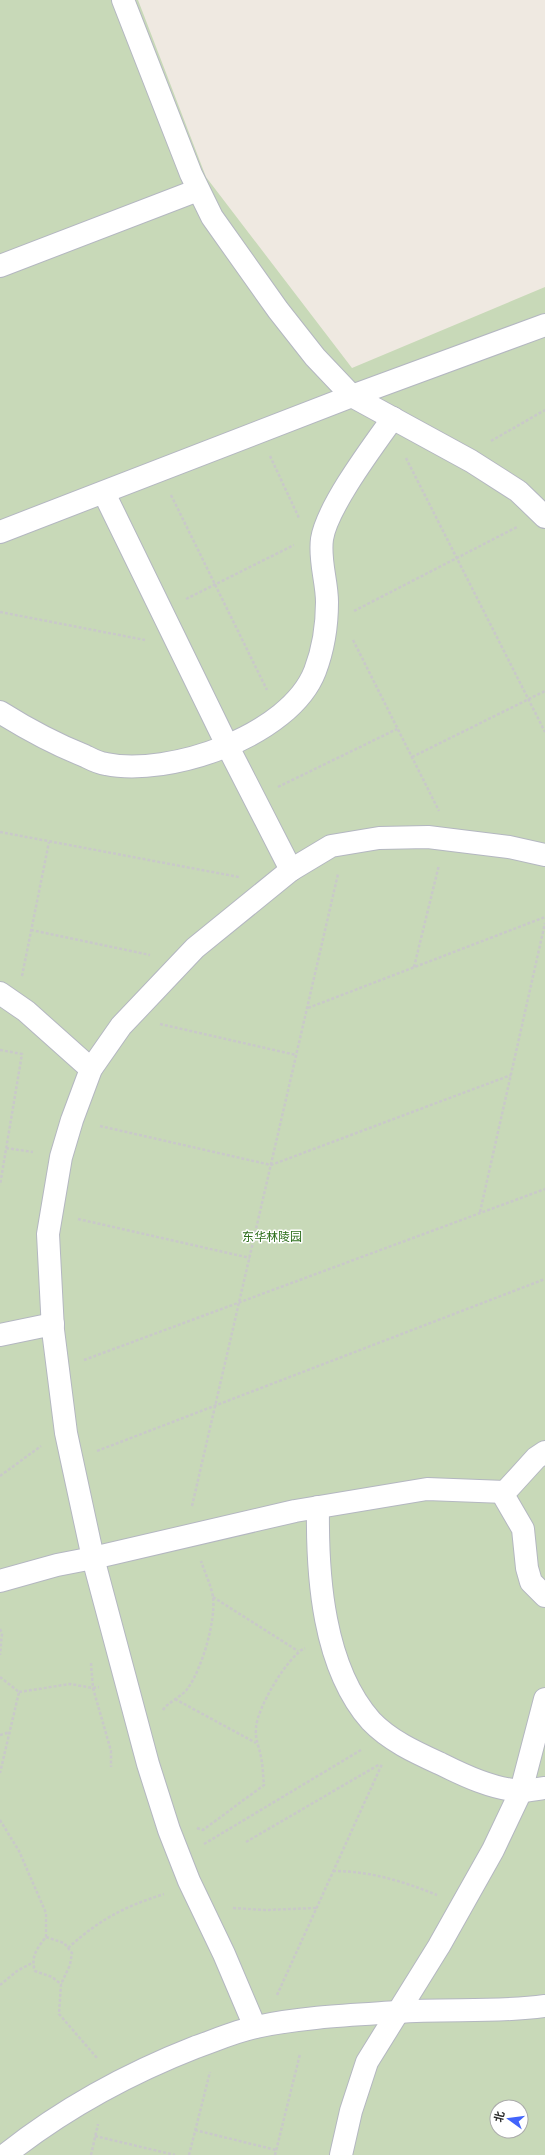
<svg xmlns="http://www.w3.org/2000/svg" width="545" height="2155" viewBox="0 0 545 2155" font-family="'Public Sans','Noto Sans SC',sans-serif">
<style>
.cemetery{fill:#c8d9b8;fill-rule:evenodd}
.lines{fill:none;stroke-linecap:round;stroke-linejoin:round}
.minor-casing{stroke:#b4b7c1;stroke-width:24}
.path{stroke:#c9c9c9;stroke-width:2.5;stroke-dasharray:3 2;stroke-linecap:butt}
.minor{stroke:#fff;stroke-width:22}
.labels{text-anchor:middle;stroke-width:3;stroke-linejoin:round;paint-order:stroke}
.park-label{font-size:12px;fill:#2c6e1b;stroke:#fff}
</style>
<rect width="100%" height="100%" fill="#efe9e1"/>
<!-- cemetery -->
<path class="cemetery" d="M 0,0 L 138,0 L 206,177 L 352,368 L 545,287 L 545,2155 L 0,2155 ZM 497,2107 L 521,2107 L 521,2131 L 497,2131 Z"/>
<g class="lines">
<defs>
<g id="minor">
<polyline points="123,0 191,174 212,217 278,310 315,357 352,396 471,461 518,491 545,517"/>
<polyline points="0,266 198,190"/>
<polyline points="104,493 227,745 291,870"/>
<polyline points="0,532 352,396 545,325"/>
<path d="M 0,712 C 27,729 55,744 85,756 C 91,759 98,763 106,764 C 169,777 290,736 315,671 C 323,650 327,626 327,602 C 327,581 319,561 322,539 C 327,507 373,446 393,418"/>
<polyline points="0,993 26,1011 91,1069"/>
<polyline points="0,1335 53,1324"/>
<polyline points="545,1452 536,1458 505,1492 505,1498 523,1529 527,1568 531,1582 545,1596"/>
<path d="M 318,1507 C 317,1576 323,1667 371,1721 C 390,1741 417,1753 441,1764 C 465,1776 493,1789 521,1791 C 529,1791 537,1789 545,1788"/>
<polyline points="0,1581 57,1565 93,1558 295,1511 427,1489 505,1492"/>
<polyline points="255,2027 224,1954 189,1881 169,1830 148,1764 93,1558 66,1433 53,1330 48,1234 61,1157 72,1120 91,1069 121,1026 195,948 291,870 331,846 379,838 428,837 509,847 545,855"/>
<path d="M 5,2155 C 63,2109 127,2074 196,2047 C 216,2040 236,2031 256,2027 C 302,2017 351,2015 397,2012 C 446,2008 496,2013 545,2006"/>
<polyline points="341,2155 351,2111 367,2062 439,1946 493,1850 521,1791 545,1699"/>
</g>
</defs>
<!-- minor casing -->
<use href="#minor" class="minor-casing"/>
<!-- path -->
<g class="path">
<polyline points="491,441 545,410"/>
<polyline points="270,456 299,518"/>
<polyline points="406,458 545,732"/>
<polyline points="171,495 267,690"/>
<polyline points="186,599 294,545"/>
<polyline points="354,611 517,527"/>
<polyline points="0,612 145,640"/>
<polyline points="353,640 439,811"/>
<polyline points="412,757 545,691"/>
<polyline points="278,787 397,729"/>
<polyline points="0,832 239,877"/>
<polyline points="31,930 150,955"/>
<polyline points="414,967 439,865"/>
<polyline points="22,976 49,842"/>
<polyline points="308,1008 545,917"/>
<polyline points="160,1024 296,1055"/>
<polyline points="0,1050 22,1054 0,1185"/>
<polyline points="100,1126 271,1165 511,1075"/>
<polyline points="6,1148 33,1152"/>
<polyline points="480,1212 545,923"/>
<polyline points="78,1219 250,1258"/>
<polyline points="84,1360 545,1189"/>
<polyline points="97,1451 545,1279"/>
<polyline points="0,1476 41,1446"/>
<polyline points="192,1506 338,874"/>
<polyline points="213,1597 298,1651"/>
<polyline points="0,1629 2,1633 0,1655"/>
<polyline points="91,1663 93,1688 111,1751 111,1767"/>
<polyline points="0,1677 19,1692 0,1773"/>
<polyline points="19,1692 70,1684 93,1688 99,1687"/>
<polyline points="175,1699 256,1743"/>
<path d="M 163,1710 C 169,1701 182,1697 188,1688 C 202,1668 216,1621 213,1597 C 211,1585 205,1573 201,1561"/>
<polyline points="0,1735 10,1732"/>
<path d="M 0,1820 L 19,1851 L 46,1913 L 46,1937 C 38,1947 30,1957 35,1971 L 52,1977 L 61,1984 L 59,2014 L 97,2058"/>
<path d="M 197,1828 L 203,1830 L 264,1785 C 263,1776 263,1766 261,1757 C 259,1746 255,1740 256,1728 C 257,1708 287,1657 305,1648"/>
<polyline points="246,1842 380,1764"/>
<polyline points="204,1844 361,1750"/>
<path d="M 333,1871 C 370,1871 402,1881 437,1895"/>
<polyline points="233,1908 265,1910 316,1908"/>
<polyline points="46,1937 64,1943 72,1953 70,1965 61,1984"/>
<path d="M 68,1948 C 100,1919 124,1907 164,1894"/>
<polyline points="0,1985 17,1971 32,1963"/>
<polyline points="277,1995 382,1764"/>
<polyline points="195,2130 276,2150"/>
<polyline points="95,2136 175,2155"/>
<polyline points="91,2155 98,2124"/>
<polyline points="189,2155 210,2072"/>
<polyline points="275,2155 300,2054"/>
</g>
<!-- minor -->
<use href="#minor" class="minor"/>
</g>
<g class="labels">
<!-- park labels -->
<g class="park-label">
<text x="272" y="1241">东华林陵园</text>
</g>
</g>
<!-- north arrow -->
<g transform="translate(509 2119) rotate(284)"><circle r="19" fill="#ffffff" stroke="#ababab"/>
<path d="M0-3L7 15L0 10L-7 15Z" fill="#4264fb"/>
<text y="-6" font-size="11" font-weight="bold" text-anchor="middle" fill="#2e2e2e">北</text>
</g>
</svg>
